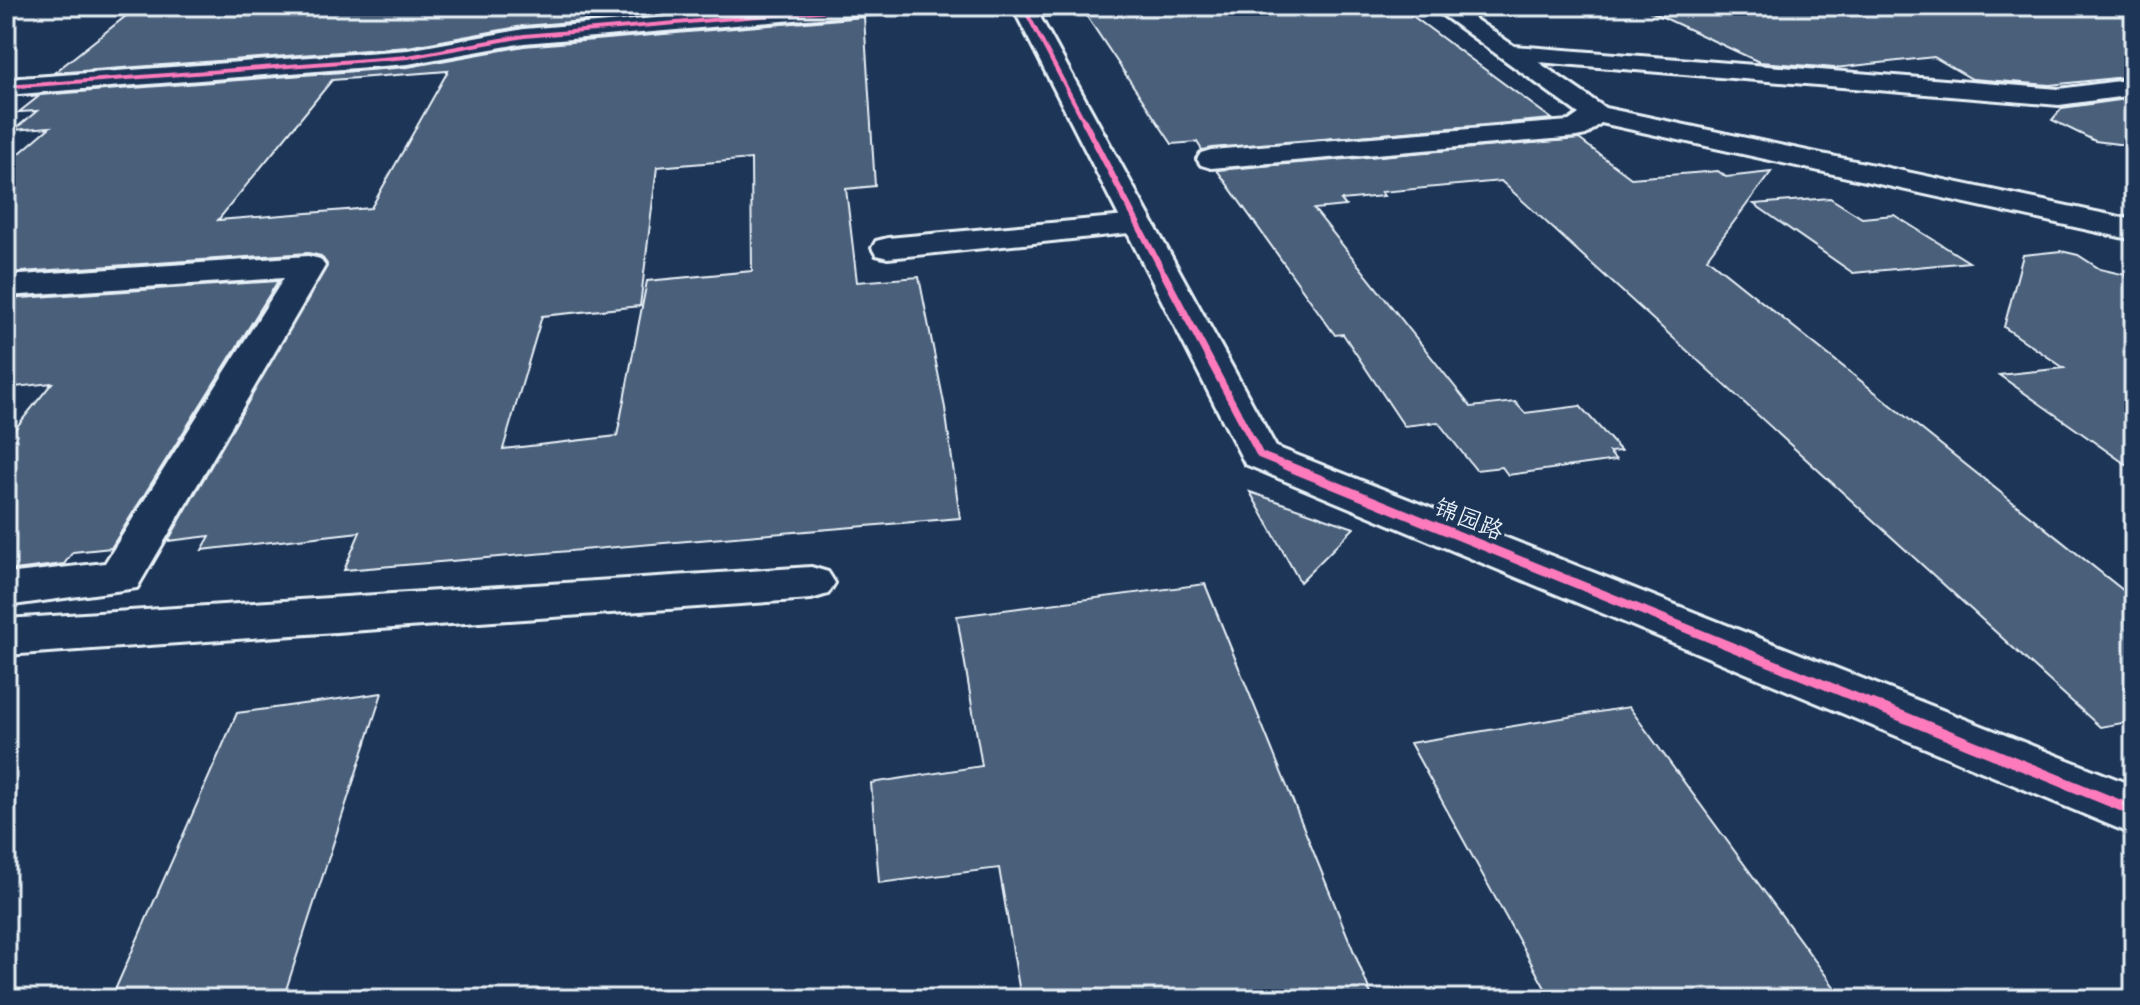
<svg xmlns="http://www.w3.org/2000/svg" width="2140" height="1005" viewBox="0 0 2140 1005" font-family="'Patrick Hand','LXGW WenKai TC',sans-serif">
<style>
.building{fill:#495e7a;stroke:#e8f1f8;stroke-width:2;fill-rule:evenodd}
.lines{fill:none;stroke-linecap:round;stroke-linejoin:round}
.minor-casing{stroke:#e8f1f8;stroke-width:6}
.tertiary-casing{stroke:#e8f1f8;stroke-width:6}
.minor{fill:#1d3557;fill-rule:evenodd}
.tertiary{fill:#1d3557;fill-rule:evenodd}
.cycleway-far4-casing{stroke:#1d3557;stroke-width:7}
.cycleway-far3-casing{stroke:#1d3557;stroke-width:9}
.cycleway-far2-casing{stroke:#1d3557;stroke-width:11}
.cycleway-far1-casing{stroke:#1d3557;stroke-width:14}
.cycleway-casing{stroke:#1d3557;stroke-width:16}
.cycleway-far4{stroke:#fd7abc;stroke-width:4}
.cycleway-far3{stroke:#fd7abc;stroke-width:6}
.cycleway-far2{stroke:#fd7abc;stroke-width:7}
.cycleway-far1{stroke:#fd7abc;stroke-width:9}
.cycleway{stroke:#fd7abc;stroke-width:11}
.labels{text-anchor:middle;stroke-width:6;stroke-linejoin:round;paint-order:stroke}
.street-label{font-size:24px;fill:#e8f1f8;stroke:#1d3557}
</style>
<rect width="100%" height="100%" fill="#1d3557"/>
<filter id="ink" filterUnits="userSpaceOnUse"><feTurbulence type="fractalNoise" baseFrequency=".0125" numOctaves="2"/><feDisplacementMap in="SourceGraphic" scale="16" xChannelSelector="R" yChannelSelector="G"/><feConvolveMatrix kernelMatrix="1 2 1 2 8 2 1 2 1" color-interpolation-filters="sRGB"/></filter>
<g filter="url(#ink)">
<!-- building -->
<g class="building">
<polygon points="171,6 763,6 523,26 408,47 54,73 136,8"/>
<polygon points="1183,6 1399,6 1552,119 1202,150 1197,142 1172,144 1086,15"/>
<polygon points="1639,6 2134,6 2134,76 2050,85 1972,79 1934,57 1835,68 1759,62"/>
<path d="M 864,17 L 875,186 L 846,189 L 857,282 L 919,277 L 945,408 L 960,518 L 344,570 L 360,532 L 202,550 L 210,536 L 168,541 L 327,264 L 321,256 L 308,253 L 6,273 L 6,165 L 50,127 L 14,130 L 37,111 L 19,112 L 38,97 L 27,96 L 408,67 L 524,46 ZM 448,71 L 371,208 L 218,220 L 332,80 ZM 751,159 L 752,271 L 647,281 L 617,436 L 503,449 L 542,316 L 640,306 L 657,167 Z"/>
<polygon points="2134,98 2134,146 2095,141 2052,120 2062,108"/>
<polygon points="1579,139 1631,178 1718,171 1726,177 1771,172 1707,258 2134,599 2134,721 2100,727 1501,181 1381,192 1384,196 1341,200 1346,206 1314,209 1471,407 1515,402 1525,413 1580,406 1621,451 1609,452 1616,460 1508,475 1502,467 1476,470 1438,422 1404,426 1343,334 1335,335 1217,170"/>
<polygon points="1830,198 1862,218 1894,215 1969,262 1853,273 1754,204"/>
<polygon points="2061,251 2078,255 2100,269 2134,277 2134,470 1999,375 2064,368 2004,327 2023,255"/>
<polygon points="278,281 111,548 73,552 64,564 6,571 6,440 52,383 6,388 6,299"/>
<polygon points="1250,492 1354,528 1300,582"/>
<polygon points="1205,584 1373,999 1021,999 999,868 879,883 871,783 982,766 957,616"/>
<polygon points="382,693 283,999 111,999 237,713"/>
<polygon points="1629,707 1843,999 1551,999 1410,743"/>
</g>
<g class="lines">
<defs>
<g id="minor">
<polygon points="799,6 888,6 877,13 524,43 408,64 6,95 6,79 408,50 524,29"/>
<polygon points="1430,6 1456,6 1514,46 2059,89 2134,79 2134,95 2059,105 1538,62 1605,108 2134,220 2134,240 1601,123 1586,135 1576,137 1211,168 1201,165 1197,159 1201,153 1211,150 1569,121 1579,114"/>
<polygon points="1137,215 1148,217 1153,224 1148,231 888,258 876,255 872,248 876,241 888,238"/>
<polygon points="308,256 320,259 325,266 137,588 6,606 6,574 105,563 284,278 6,296 6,276"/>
<polygon points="811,567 828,572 835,583 828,594 811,599 6,655 6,619"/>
</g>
<polygon id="tertiary" points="1012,6 1084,6 1073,13 1039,15 1276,447 2134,786 2134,835 1245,464"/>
</defs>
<!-- minor casing -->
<use href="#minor" class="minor-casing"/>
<!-- tertiary casing -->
<use href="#tertiary" class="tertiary-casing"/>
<!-- minor -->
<use href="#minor" class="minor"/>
<!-- tertiary -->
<use href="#tertiary" class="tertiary"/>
<defs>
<g id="cycleway-far4">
<polyline points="1023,6 1085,123"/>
<polyline points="6,87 408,57 524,36 877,6"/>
</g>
<polyline id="cycleway-far3" points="1084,121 1165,276"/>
<polyline id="cycleway-far2" points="1164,274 1260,455 1290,467"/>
<polyline id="cycleway-far1" points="1285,465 1877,706"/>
<polyline id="cycleway" points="1872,704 2134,811"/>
</defs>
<!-- cycleway-far4 casing -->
<use href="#cycleway-far4" class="cycleway-far4-casing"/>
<!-- cycleway-far3 casing -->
<use href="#cycleway-far3" class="cycleway-far3-casing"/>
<!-- cycleway-far2 casing -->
<use href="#cycleway-far2" class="cycleway-far2-casing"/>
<!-- cycleway-far1 casing -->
<use href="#cycleway-far1" class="cycleway-far1-casing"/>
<!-- cycleway casing -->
<use href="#cycleway" class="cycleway-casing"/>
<!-- cycleway-far4 -->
<use href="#cycleway-far4" class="cycleway-far4"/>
<!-- cycleway-far3 -->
<use href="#cycleway-far3" class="cycleway-far3"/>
<!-- cycleway-far2 -->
<use href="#cycleway-far2" class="cycleway-far2"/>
<!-- cycleway-far1 -->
<use href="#cycleway-far1" class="cycleway-far1"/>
<!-- cycleway -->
<use href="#cycleway" class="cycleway"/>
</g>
</g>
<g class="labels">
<!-- street labels -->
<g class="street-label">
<text transform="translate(1469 519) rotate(22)" y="8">锦园路</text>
</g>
</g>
<!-- margin -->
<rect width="2140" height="1005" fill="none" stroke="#1d3557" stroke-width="32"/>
<rect x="16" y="16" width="2108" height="973" fill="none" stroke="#e8f1f8" stroke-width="3" filter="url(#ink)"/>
</svg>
